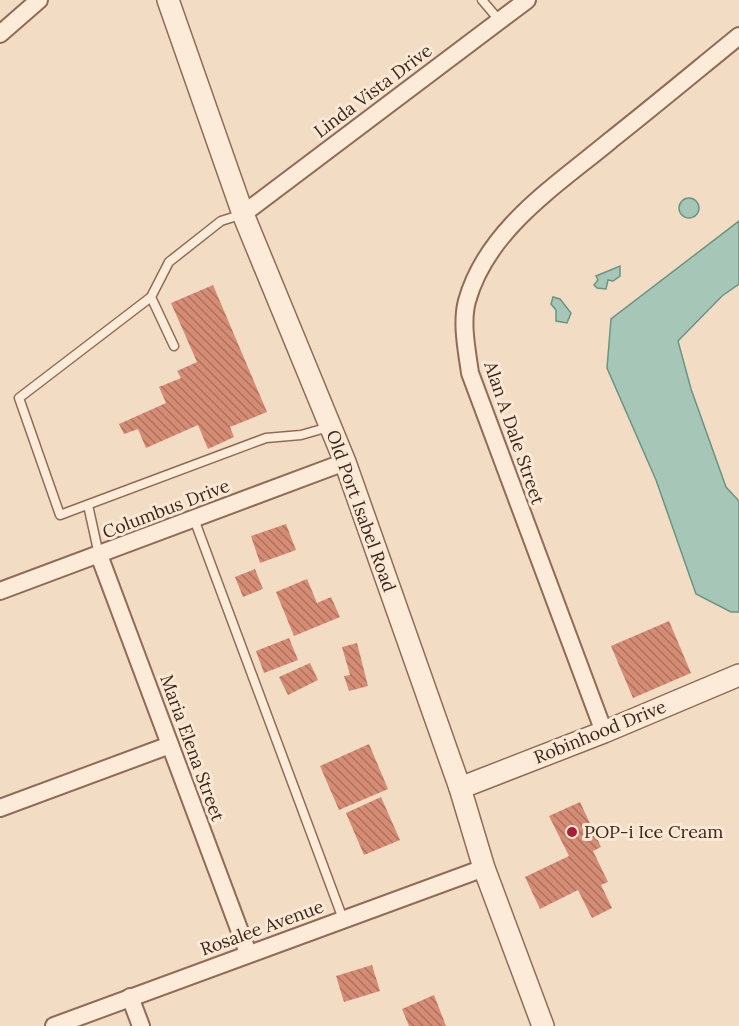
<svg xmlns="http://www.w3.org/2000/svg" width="739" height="1026" viewBox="0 0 739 1026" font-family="Lora,serif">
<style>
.water{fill:#a6c6b7;stroke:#6b9583;stroke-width:1.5}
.building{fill:url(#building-back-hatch)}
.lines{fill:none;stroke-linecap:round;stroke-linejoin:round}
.service-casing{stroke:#906c58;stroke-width:11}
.minor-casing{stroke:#906c58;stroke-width:20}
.tertiary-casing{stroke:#906c58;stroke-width:24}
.service{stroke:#fcebd8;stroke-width:8}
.minor{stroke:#fcebd8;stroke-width:16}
.tertiary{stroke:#fcebd8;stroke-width:21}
.poi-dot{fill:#a62039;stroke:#f9e8d4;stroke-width:2}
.labels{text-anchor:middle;stroke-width:6;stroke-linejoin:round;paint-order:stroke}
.street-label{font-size:18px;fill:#3e271d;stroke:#f9e8d4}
.poi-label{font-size:18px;fill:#3e271d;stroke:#f9e8d4;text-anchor:start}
</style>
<defs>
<pattern id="building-back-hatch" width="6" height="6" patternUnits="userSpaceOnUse" patternTransform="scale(1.5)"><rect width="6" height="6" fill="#d58c75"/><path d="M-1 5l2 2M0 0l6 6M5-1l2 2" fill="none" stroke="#ae725f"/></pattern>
</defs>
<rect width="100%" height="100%" fill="#f3dcc4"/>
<!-- water -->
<g class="water">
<circle cx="689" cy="208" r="10"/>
<polygon points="739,221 739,284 722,296 678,341 691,389 726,487 739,501 739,612 731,612 696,594 656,480 607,368 611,319"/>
<polygon points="620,266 620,276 613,281 608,280 606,289 597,288 594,285 598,280 596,276"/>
<polygon points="553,297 560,299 571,313 567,323 556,321 556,310 551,304"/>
</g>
<!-- building -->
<g class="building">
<polygon points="213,285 267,412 230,427 234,437 208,449 198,425 146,448 138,429 124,434 119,424 166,403 159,387 181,378 177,371 197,362 171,303"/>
<polygon points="286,524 296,550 260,563 251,536"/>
<polygon points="255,569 263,589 243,597 235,577"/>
<polygon points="307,579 317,603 331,597 340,617 294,636 276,592"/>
<polygon points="669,621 691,673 633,698 611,646"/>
<polygon points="289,638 298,660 264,673 256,651"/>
<polygon points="357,643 368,686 349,691 344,676 350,675 342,647"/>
<polygon points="310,663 318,680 288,695 279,677"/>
<polygon points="369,744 388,789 339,810 320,766"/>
<polygon points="381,797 400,840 364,855 346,813"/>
<polygon points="580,802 601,847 593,851 608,882 601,885 612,908 592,918 578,890 540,909 525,877 569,856 549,816"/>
<polygon points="372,965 380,991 344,1002 336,976"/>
<polygon points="434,995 446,1026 409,1026 402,1009"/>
</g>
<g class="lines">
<defs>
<g id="service">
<polyline points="482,0 499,20"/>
<polyline points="151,297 19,398 60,515 266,438 301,435 329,427"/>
<polyline points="174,346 151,297 169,262 221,221 243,214"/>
<polyline points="88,505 99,555"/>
<polyline points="194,519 343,919"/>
</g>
<g id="minor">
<polyline points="0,34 39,0"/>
<polyline points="243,214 527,0"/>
<polyline points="99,555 248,953"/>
<polyline points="0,591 345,462"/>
<path d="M 604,732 L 470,373 C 467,351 461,323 467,301 C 487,229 557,185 611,140 C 654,106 696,71 739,36"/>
<polyline points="0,808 170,745"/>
<polyline points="130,997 141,1026"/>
<polyline points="54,1026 484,868"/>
</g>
<g id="tertiary">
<polyline points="168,0 243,214 345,462 460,788 484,868 543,1026"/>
<polyline points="460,788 604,732 739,675"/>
</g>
</defs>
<!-- service casing -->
<use href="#service" class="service-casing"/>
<!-- minor casing -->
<use href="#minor" class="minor-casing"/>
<!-- tertiary casing -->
<use href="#tertiary" class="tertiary-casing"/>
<!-- service -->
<use href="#service" class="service"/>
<!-- minor -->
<use href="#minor" class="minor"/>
<!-- tertiary -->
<use href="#tertiary" class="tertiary"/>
</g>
<!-- markers -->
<circle class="poi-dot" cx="572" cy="832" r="6"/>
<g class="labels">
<!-- street labels -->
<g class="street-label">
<text transform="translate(373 91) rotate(-37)" y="6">Linda Vista Drive</text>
<text transform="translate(514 433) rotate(71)" y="6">Alan A Dale Street</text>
<text transform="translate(166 509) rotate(-21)" y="6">Columbus Drive</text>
<text transform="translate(361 511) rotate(70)" y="6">Old Port Isabel Road</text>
<text transform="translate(600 732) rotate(-22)" y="6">Robinhood Drive</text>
<text transform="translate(192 748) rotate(70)" y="6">Maria Elena Street</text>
<text transform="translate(262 928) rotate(-20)" y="6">Rosalee Avenue</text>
</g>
<!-- poi labels -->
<g class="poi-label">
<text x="584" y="838">POP-i Ice Cream</text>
</g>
</g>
</svg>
